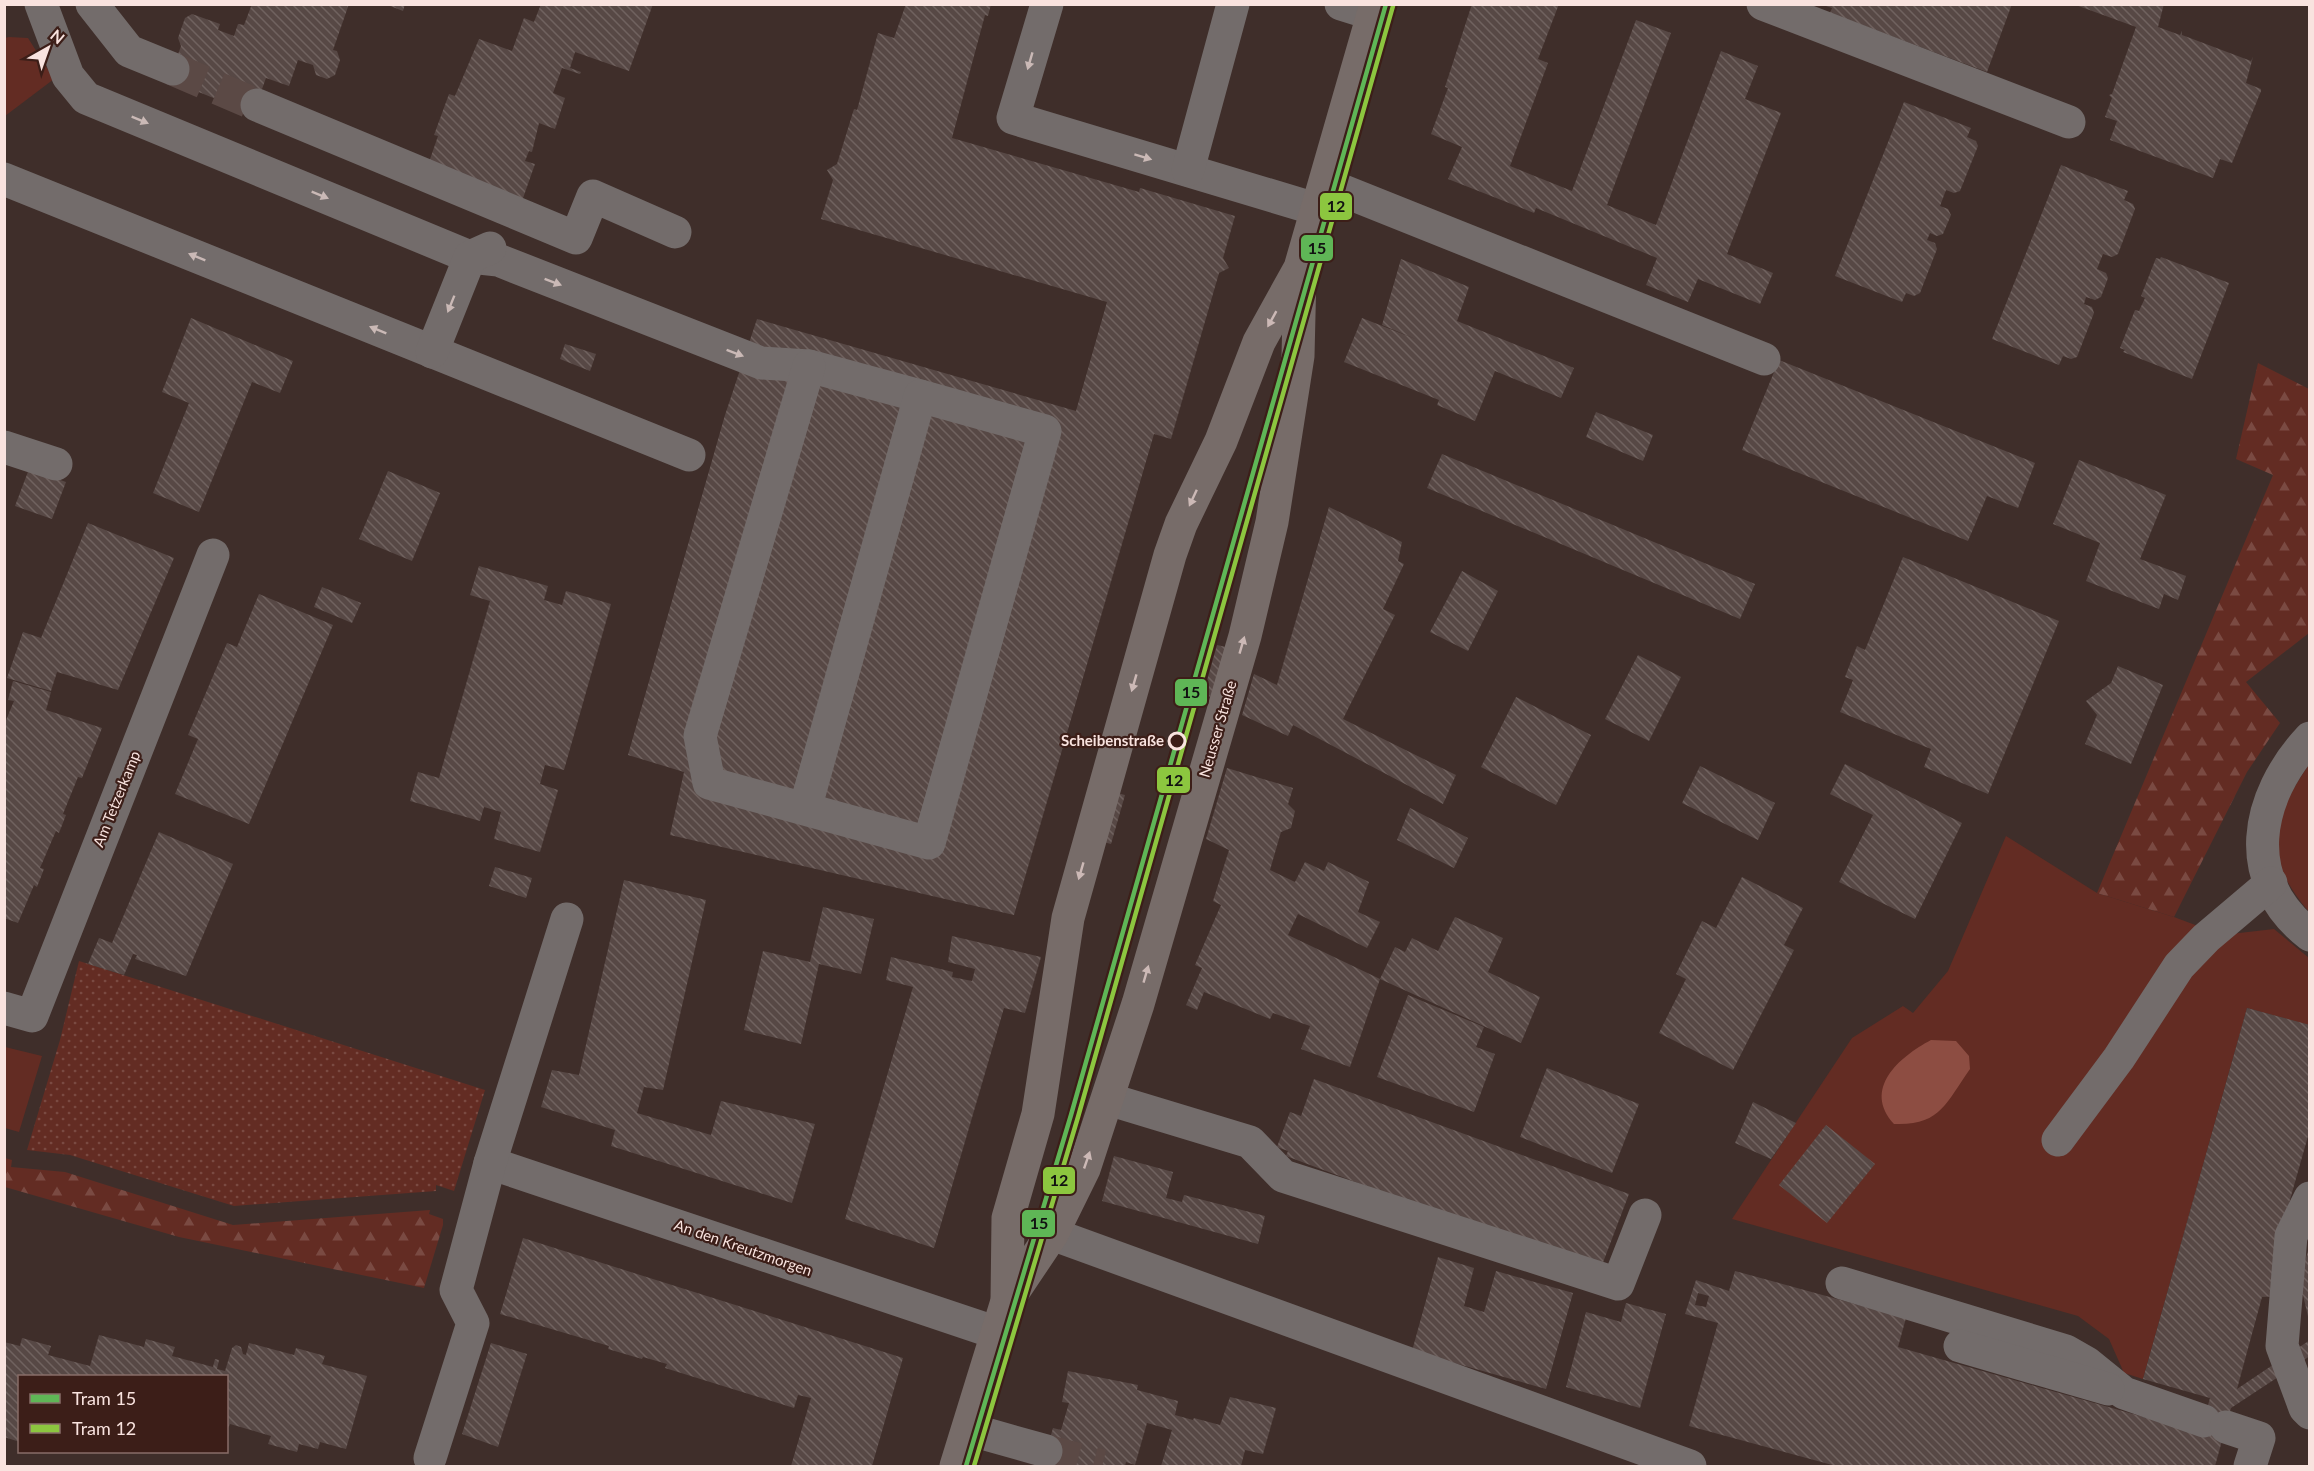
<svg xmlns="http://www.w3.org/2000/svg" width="2314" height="1471" viewBox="0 0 2314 1471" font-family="Lato,sans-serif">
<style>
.grass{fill:#632c23}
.forest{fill:url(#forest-firs)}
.park{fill:url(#park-dots)}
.water{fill:#8d4d42}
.building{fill:url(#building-back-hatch);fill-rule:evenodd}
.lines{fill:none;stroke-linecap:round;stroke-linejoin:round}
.minor-tunnel{stroke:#5b4945;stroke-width:33;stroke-dasharray:33 16;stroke-linecap:butt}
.minor{stroke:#736c6b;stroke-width:33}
.major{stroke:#776c69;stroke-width:33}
.tram-1-casing{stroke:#3c1e18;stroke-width:9}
.tram-2-casing{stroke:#3c1e18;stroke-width:9}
.tram-1{stroke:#5fb656;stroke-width:4.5}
.tram-2{stroke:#8cc63f;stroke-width:4.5}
.oneway{fill:#cab9b6}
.oneway2{fill:#ccb9b6}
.stop-dot{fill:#3c1e18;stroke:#f9e3df;stroke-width:3}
.labels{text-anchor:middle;stroke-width:4.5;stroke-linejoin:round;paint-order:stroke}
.street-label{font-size:15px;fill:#f9e3df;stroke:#3c1e18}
.stop-label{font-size:15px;font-weight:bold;fill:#f9e3df;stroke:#3c1e18;text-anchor:end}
.line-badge{stroke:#3c1e18;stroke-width:2}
.pale-badge-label{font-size:16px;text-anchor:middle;font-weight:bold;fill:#111}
</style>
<defs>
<pattern id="forest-firs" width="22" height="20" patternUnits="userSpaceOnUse" patternTransform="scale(1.5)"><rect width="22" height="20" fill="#632c23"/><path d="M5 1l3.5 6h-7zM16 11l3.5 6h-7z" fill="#7a4a42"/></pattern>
<pattern id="park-dots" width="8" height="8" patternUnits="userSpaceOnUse" patternTransform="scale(1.5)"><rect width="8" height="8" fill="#632c23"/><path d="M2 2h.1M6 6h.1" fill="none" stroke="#7a4a42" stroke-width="1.8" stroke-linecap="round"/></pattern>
<pattern id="building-back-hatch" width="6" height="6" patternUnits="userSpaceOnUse" patternTransform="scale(1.5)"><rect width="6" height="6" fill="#574845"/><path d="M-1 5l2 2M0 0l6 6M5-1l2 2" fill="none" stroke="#70625f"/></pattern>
</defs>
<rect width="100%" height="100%" fill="#3f2e2a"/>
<!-- grass -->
<g class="grass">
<polygon points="9,37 28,38 54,79 5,116 5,38"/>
<path d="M 2309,764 L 2309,912 C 2261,855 2270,823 2309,764 Z"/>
<polygon points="2006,836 2097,893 2174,917 2222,935 2274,929 2309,958 2309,1025 2247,1008 2143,1379 2124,1373 2109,1339 2078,1316 1732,1219 1852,1038 1903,1006 1913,1013 1948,971"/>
<polygon points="5,1047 42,1056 19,1132 5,1128"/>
</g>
<!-- forest -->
<g class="forest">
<polygon points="2258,363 2309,389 2309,633 2246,682 2280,723 2247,772 2174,917 2097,893 2273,475 2236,459"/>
<polygon points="5,1158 12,1160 11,1167 65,1172 233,1225 430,1210 429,1214 443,1219 443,1225 424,1288 179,1237 5,1187"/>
</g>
<!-- park -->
<polygon class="park" points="79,961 485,1090 454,1191 436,1185 436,1191 234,1206 70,1155 27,1150 60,1040"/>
<!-- water -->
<path class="water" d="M 1931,1040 L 1956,1041 L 1969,1056 L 1970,1069 C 1946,1103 1940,1126 1894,1124 C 1862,1089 1899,1057 1931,1040 Z"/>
<!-- building -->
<g class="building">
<polygon points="252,4 349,4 333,50 337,51 340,60 335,75 327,79 316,75 313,65 298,60 289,86 266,78 253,114 169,80 181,46 178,38 185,18 192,14 220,24 218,30 234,36 238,24 244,25"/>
<polygon points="385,4 405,4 403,11"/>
<polygon points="541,4 653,4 629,71 575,52 570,68 581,72 580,74 562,68 553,93 565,98 555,129 539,123 532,152 529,151 525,161 535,164 522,201 428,165 438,136 434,135 449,94 455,96 479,39 512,51 524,18 534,22"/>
<polygon points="906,4 991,4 988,16 985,15 952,138 1139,192 1140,188 1235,216 1223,258 1229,268 1219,273 1171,439 1154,434 1014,915 670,835 684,772 628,755 725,415 757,319 1076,411 1107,302 821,219 833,180 827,170 837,164 854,109 857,110 878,33 894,38"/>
<polygon points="1472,4 1559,4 1538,59 1548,63 1510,166 1572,191 1636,20 1671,33 1607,205 1656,225 1721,51 1758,66 1745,99 1781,113 1727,254 1773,273 1760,304 1698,279 1688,302 1646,285 1657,258 1536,208 1534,213 1448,179 1462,147 1431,134 1448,88 1445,87"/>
<polygon points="2012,4 1987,72 1830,13 1832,8 1823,5"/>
<polygon points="2073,4 2164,4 2158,27 2180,35 2182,31 2182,35 2251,61 2253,57 2246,83 2261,89 2261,91 2232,163 2220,159 2213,178 2110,140 2117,121 2105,117 2112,98 2109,95 2112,94 2136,27"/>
<polygon points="1904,102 1971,128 1967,137 1976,141 1978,146 1960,191 1954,193 1946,190 1940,206 1948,209 1951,215 1943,234 1937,236 1930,233 1927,240 1935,243 1937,249 1920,293 1914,296 1906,293 1902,302 1835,276"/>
<polygon points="2061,165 2128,191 2124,200 2133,204 2135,209 2118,254 2112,257 2103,254 2097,269 2106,273 2108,278 2101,297 2095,300 2086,297 2084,304 2092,307 2094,313 2077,357 2071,359 2063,356 2059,365 1992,339"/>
<polygon points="2161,257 2229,283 2192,379 2123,352 2125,350 2120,348 2135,310 2139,311 2145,298 2141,296 2156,258 2160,259"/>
<polygon points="1401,259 1469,287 1457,321 1574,368 1561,398 1495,371 1475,421 1437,405 1439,400 1344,362 1362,318 1418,340 1382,325"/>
<polygon points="191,318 293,361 280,393 252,382 199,512 153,493 189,403 162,392"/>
<polygon points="565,344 596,354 590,371 560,359"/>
<polygon points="1779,360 2035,463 2018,508 1987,496 1968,541 1742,450"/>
<polygon points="1596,412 1653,435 1643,461 1586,437"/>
<polygon points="1442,454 1755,584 1740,619 1427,488"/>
<polygon points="2079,460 2166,495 2140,559 2186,576 2178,600 2164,594 2159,609 2086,581 2100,543 2053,524"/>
<polygon points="29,469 66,482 52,519 15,506"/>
<polygon points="388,471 440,493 412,561 359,539"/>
<polygon points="1329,507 1402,542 1398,561 1404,564 1383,609 1395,615 1343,719 1456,775 1443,804 1293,725 1288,736 1242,715 1254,674 1277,685"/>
<polygon points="88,523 174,558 118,690 57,672 51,691 7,678 23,632 41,638"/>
<polygon points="1903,557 2059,621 1988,794 1924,767 1931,749 1840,712 1853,680 1845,677 1857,646 1865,650"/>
<polygon points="479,566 548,586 544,600 562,605 566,591 611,604 564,770 545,765 540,784 558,790 540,852 494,839 501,812 484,807 480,821 410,801 418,772 439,778 490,601 470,595"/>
<polygon points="1462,571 1498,591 1468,651 1430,632"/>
<polygon points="322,587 361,603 352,623 314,607"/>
<polygon points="259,594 333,625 249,824 175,794 198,739 188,735 227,643 237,647"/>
<polygon points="1217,645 1226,647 1212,697 1203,695"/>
<polygon points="1638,655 1681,677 1649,741 1605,719"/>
<polygon points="2118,666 2163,685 2131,764 2085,744 2097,715 2086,701 2111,683"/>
<polygon points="13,681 51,692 46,710 102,728 82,778 78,777 63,814 66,815 59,833 56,831 40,868 44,869 37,887 34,885 18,923 4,918 4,725 14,701 8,700"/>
<polygon points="1516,697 1591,735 1556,805 1481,767"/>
<polygon points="1845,764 1962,823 1915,919 1839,882 1873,815 1830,794"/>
<polygon points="1700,766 1775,803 1758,840 1682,803"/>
<polygon points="1227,768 1293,788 1288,804 1295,811 1291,828 1281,832 1270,870 1295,882 1305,862 1324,871 1328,862 1369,882 1358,912 1380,922 1367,948 1298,914 1288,935 1380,979 1350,1067 1301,1049 1310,1026 1273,1013 1270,1019 1204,992 1197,1010 1186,1005 1202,968 1195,965 1221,905 1213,901 1229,850 1206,839"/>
<polygon points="1117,793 1125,795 1111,844 1103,842"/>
<polygon points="1410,808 1468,838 1454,868 1397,840"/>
<polygon points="159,832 233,864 186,976 135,959 137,955 133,954 124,975 88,964 99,938 112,943"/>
<polygon points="495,867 532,878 526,898 489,886"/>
<polygon points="1742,877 1803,908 1784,945 1794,950 1733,1070 1659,1033 1686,979 1676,974 1702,921 1716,928"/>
<polygon points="624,880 706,900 663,1090 644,1087 637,1113 711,1135 721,1101 815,1124 792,1203 611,1146 615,1130 541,1107 552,1070 579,1075"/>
<polygon points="823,907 874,919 861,974 819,964 801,1044 744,1030 763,951 810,962"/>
<polygon points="1455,917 1503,938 1488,972 1540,997 1521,1043 1380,979 1395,947 1405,952 1412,938 1438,951"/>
<polygon points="952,936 1041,957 1025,1013 1004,1008 934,1248 845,1219 913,987 886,980 891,957 953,972 952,977 972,981 975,969 948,962"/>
<polygon points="1408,995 1484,1027 1476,1047 1495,1054 1474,1112 1377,1077"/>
<path d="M 2247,1008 L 2310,1025 L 2310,1129 L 2274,1256 L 2304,1264 L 2310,1244 L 2310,1325 L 2303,1295 L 2262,1297 L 2237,1389 L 2310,1340 L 2310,1356 L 2231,1408 L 2215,1466 L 1836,1466 L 1689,1426 L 1718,1323 L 1685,1314 L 1696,1280 L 1729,1291 L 1735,1271 L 1906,1318 L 1898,1347 L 2200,1433 L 2210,1398 L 2143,1379 ZM 1698,1293 L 1709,1296 L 1706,1307 L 1695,1305 Z"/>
<polygon points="1547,1068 1639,1104 1612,1173 1520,1137"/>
<polygon points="1314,1079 1629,1194 1599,1273 1286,1156 1288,1151 1277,1147 1290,1112 1301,1116"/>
<polygon points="1753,1102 1796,1123 1771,1159 1735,1143"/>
<polygon points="1826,1125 1875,1164 1827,1223 1779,1185"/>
<polygon points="1114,1156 1173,1172 1166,1198 1182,1202 1184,1195 1265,1216 1258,1244 1102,1201"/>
<polygon points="523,1238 903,1358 872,1466 791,1466 811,1398 798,1395 794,1408 665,1368 667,1364 643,1357 642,1359 608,1349 609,1346 500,1314"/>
<polygon points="1438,1257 1474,1268 1464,1306 1484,1312 1496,1271 1573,1293 1546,1389 1412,1351"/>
<polygon points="1626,1303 1666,1314 1640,1408 1566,1387 1586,1312 1621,1322"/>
<polygon points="99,1335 144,1347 146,1339 175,1347 172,1356 213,1367 215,1359 219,1360 217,1369 225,1371 232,1348 236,1345 241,1347 243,1354 246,1355 249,1343 294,1355 296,1348 325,1356 322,1364 367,1376 346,1449 320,1442 318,1449 299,1444 297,1452 268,1444 271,1436 230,1424 226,1432 226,1376 20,1376 20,1442 4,1437 4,1342 20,1346 22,1338 51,1346 48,1355 90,1366"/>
<polygon points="491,1343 527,1354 498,1447 462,1434"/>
<polygon points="1068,1371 1138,1385 1137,1390 1178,1401 1175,1415 1193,1420 1194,1418 1220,1425 1230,1397 1276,1408 1263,1454 1245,1450 1241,1466 1161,1466 1172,1430 1147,1423 1135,1465 1126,1462 1125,1466 1042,1466 1053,1428 1061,1430 1069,1403 1062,1402"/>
</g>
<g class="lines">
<!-- minor-tunnel -->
<g class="minor-tunnel">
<polyline points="173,69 257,105"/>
<polyline points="1046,1451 1102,1466"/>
</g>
<!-- minor -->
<g class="minor">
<polyline points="41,4 68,76 86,98 470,257 498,260 761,363 809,366 920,396"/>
<polyline points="92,4 129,51 173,69"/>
<polyline points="1047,4 1013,118 1319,210"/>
<polyline points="1341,4 1373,14"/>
<polyline points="1763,4 2069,122"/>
<polyline points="257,105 576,238 593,196 675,232"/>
<polyline points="1188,170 1233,4"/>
<polyline points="4,179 689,455"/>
<polyline points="1326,184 1764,359"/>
<polyline points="432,352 470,257 490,248"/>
<polyline points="4,447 56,464"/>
<path d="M 2310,738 C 2255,797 2239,880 2310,935"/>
<polyline points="805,809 920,396 1045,431 929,843 709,783 700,736 809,366"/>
<polyline points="4,1008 32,1016 213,555"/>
<polyline points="1108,1099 1250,1142 1283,1176 1618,1284 1645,1215"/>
<polyline points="2058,1140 2119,1058 2179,966 2206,938 2271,883"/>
<polyline points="490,1163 997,1333"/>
<polyline points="2310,1198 2291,1236 2282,1346 2305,1408 2310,1413"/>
<polyline points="1052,1234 1690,1466"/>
<polyline points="1842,1283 2066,1351 2087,1363 2124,1393 2204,1421"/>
<polyline points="1960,1346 2108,1389"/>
<polyline points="2226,1427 2259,1438 2250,1466"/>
<polyline points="968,1429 1046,1451"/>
<polyline points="430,1458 473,1323 456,1290 490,1163 567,919"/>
</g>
<!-- major -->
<g class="major">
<polyline points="1007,1301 1052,1234 1084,1169 1138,1004 1245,636 1272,522 1298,356 1300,273"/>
<polyline points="956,1466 1007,1301 1008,1218 1038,1114 1068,918 1170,555 1181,524 1221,441 1259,342 1300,268 1376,4"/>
</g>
<defs>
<polyline id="tram-1" points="966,1466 1071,1115 1386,4"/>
<polyline id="tram-2" points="974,1466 1078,1117 1393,6"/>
</defs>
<!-- tram-1 casing -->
<use href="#tram-1" class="tram-1-casing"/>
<!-- tram-2 casing -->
<use href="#tram-2" class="tram-2-casing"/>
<!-- tram-1 -->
<use href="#tram-1" class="tram-1"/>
<!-- tram-2 -->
<use href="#tram-2" class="tram-2"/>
</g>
<!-- one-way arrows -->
<defs><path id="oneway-solid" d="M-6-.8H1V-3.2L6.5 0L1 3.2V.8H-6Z" transform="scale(1.5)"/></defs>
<g class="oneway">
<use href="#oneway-solid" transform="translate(1030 61) rotate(106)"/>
<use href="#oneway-solid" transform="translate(140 120) rotate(22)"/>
<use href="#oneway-solid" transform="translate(1143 157) rotate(17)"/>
<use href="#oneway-solid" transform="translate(320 195) rotate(22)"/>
<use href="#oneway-solid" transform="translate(197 257) rotate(-158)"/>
<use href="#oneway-solid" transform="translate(553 282) rotate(21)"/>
<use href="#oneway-solid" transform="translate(451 304) rotate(112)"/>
<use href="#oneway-solid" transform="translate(378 330) rotate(-158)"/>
<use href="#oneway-solid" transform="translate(735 353) rotate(21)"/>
</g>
<g class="oneway2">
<use href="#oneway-solid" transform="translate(1272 319) rotate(119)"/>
<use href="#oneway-solid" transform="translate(1193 498) rotate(115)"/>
<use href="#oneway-solid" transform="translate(1242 645) rotate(-74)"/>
<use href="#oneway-solid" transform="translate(1134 683) rotate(106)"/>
<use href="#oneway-solid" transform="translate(1081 871) rotate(106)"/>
<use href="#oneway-solid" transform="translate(1146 974) rotate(-74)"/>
<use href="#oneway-solid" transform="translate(1087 1160) rotate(-71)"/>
</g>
<!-- markers -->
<circle class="stop-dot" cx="1177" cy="741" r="8"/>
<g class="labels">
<!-- street labels -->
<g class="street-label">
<text transform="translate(1218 729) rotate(-74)" y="5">Neusser Straße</text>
<text transform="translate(117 799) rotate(-68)" y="5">Am Tetzerkamp</text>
<text transform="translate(743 1248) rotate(19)" y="5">An den Kreutzmorgen</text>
</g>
<!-- stop labels -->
<g class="stop-label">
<text x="1164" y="746">Scheibenstraße</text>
</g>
</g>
<g class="line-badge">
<rect x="1319" y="192" width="34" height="29" rx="6" fill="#8cc63f"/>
<rect x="1300" y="234" width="34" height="28" rx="6" fill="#5fb656"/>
<rect x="1174" y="678" width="34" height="29" rx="6" fill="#5fb656"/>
<rect x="1156" y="766" width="35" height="28" rx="6" fill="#8cc63f"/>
<rect x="1042" y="1166" width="34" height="29" rx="6" fill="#8cc63f"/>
<rect x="1021" y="1209" width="35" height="29" rx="6" fill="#5fb656"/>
</g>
<g class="pale-badge-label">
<text x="1336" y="212">12</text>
<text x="1317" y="254">15</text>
<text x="1191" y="698">15</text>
<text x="1174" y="786">12</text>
<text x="1059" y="1186">12</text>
<text x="1039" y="1229">15</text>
</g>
<!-- border -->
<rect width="2314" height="1471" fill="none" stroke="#f9e3df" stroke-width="12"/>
<!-- legend -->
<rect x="18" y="1375" width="210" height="78" fill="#3c1e18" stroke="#886d68" stroke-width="1.5"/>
<rect x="30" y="1394" width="30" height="9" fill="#5fb656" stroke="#886d68" stroke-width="1.5"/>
<text x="72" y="1405" font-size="18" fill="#f9e3df">Tram 15</text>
<rect x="30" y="1424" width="30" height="9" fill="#8cc63f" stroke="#886d68" stroke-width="1.5"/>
<text x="72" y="1435" font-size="18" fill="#f9e3df">Tram 12</text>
<!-- north arrow -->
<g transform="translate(48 48) rotate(40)" stroke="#3c1e18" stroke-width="4.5" paint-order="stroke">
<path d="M0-4.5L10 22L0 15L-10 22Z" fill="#f9e3df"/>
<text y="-9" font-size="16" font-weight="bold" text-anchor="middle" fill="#f9e3df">N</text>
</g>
</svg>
